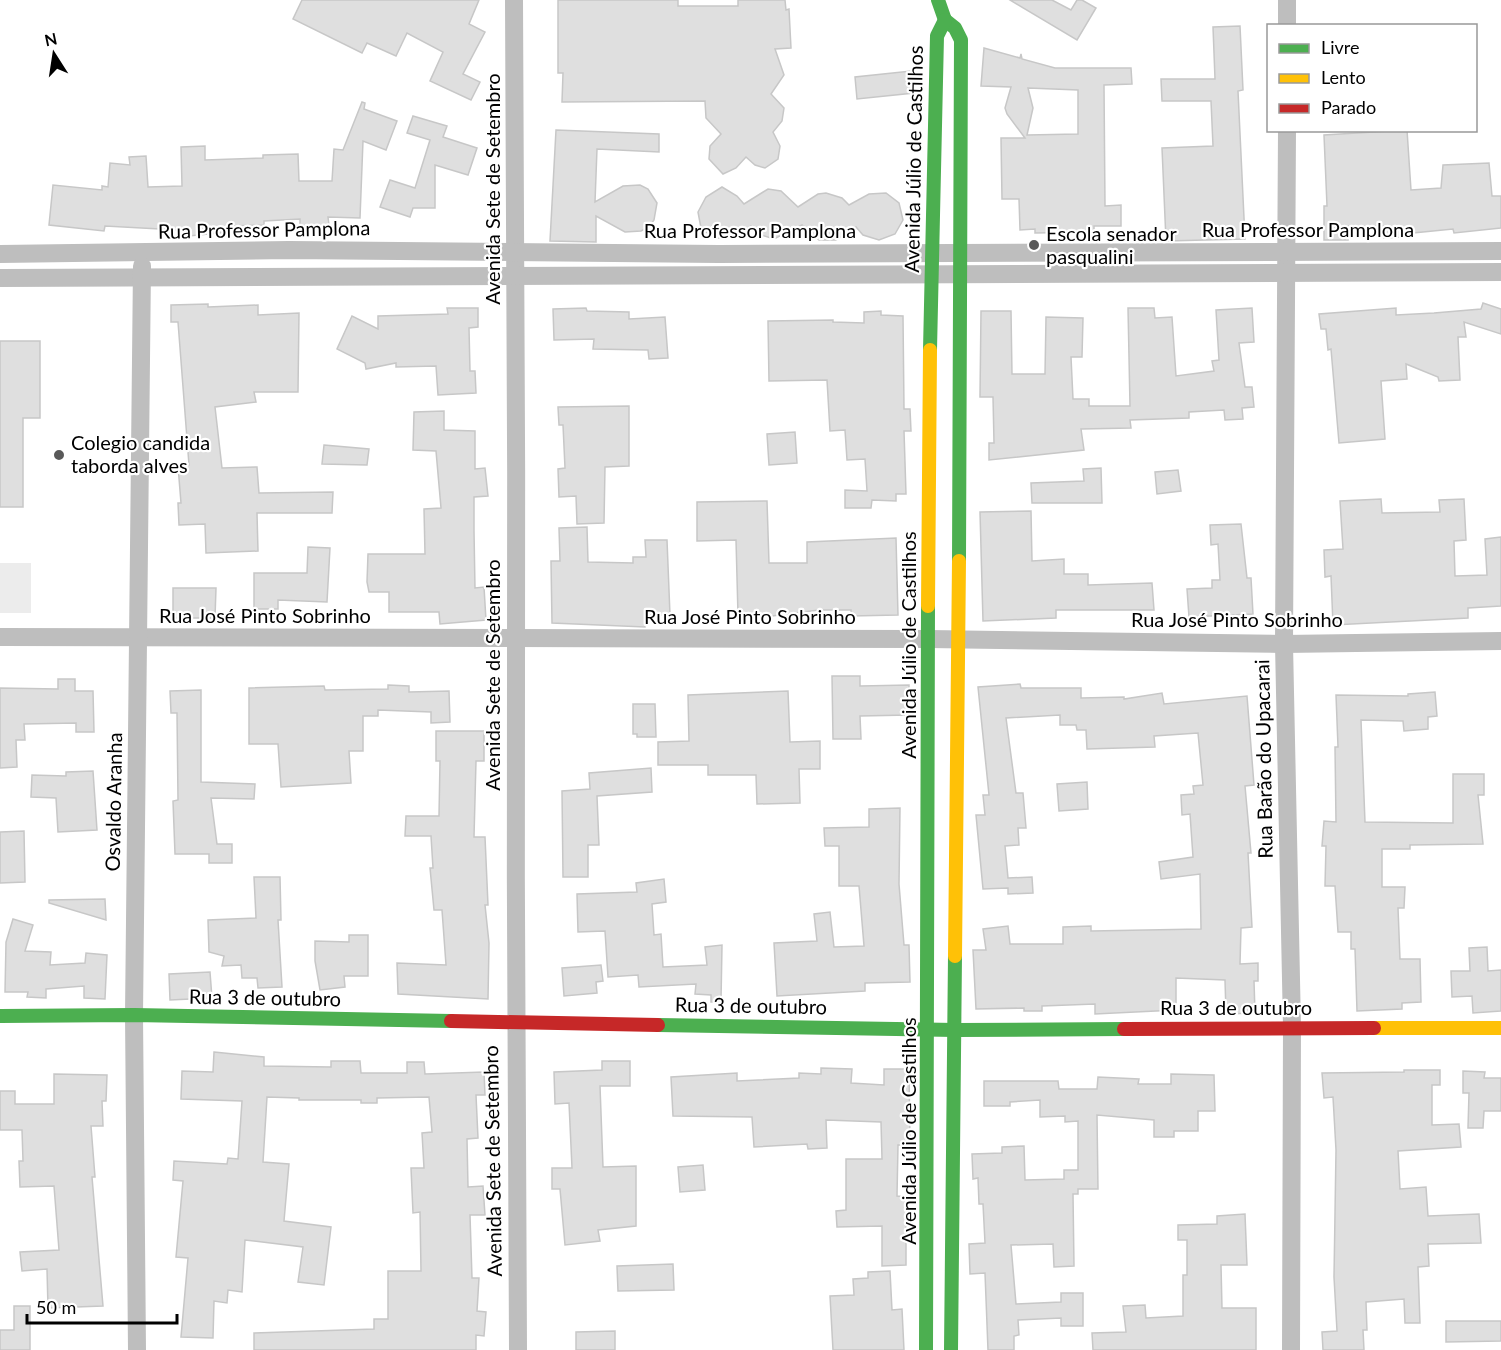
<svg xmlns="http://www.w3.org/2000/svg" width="1501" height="1350" viewBox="0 0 1501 1350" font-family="Lato,sans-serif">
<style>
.green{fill:#ececec}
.building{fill:#dfdfdf;stroke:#c7c7c7;stroke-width:1.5;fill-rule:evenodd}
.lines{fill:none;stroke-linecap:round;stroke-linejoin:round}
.street{stroke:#bebebe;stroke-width:18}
.fast{stroke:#4caf50;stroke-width:14}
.slow{stroke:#ffc107;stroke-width:14}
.jam{stroke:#c62828;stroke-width:14}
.poi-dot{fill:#595959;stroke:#fff;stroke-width:2}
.labels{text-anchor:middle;stroke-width:4.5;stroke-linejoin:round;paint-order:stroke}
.street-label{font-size:20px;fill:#000;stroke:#fff}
.poi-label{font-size:20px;fill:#000;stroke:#fff;text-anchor:start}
</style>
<rect width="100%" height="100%" fill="#fff"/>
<!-- green -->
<rect class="green" x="0" y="563" width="31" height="50"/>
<!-- building -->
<g class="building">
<polygon points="302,0 479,0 469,24 485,32 463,74 480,82 471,100 430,81 443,52 407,33 396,56 367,43 362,53 293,19"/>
<polygon points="558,0 678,0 678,6 738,6 738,0 785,0 786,10 789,9 791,48 775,49 784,75 771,94 784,108 782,121 773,132 780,146 778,159 765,168 755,165 746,157 736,168 723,174 709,159 710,146 721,134 706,118 705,101 562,102 563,73 558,73"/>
<polygon points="1010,0 1052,0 1071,10 1077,0 1082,0 1096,8 1077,40"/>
<polygon points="1240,26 1243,90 1238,91 1245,239 1166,241 1162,148 1213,146 1211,101 1162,101 1161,79 1215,79 1213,27"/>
<path d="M 984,48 L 1020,58 L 1021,54 L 1022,59 L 1055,68 L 1131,68 L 1132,84 L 1104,85 L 1105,206 L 1121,205 L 1121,226 L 1094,226 L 1094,232 L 1035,233 L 1035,229 L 1020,230 L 1019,199 L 1002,199 L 1001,138 L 1025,138 L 1007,114 L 1005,108 L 1011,87 L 981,86 ZM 1028,88 L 1078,90 L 1078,134 L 1027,135 L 1033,108 Z"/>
<polygon points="911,71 914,93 857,99 855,77"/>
<polygon points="362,102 365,103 364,109 397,121 386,150 363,141 360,218 328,217 329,225 300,226 300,219 264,221 264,225 228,226 228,232 179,237 178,230 105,226 104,231 49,225 53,185 102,190 102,186 108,187 110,163 130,165 129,157 146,156 148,187 182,186 181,147 205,146 205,160 263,158 263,155 298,154 299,181 332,181 334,149 343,150"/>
<polygon points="413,116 447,126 443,137 477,148 468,175 435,165 435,208 413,208 410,217 380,207 390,180 415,188 430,140 407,133"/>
<polygon points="556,130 659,134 659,152 597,149 595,202 623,186 640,185 648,189 657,203 654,220 649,227 641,231 625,232 596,216 596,242 550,241"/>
<polygon points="1407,130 1411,190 1441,188 1443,165 1489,163 1492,196 1501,196 1501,228 1454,233 1453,229 1403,234 1403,237 1384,238 1383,226 1348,226 1348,240 1324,240 1324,206 1327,206 1324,135"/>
<polygon points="722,187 737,196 744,204 768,189 781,191 798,207 818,194 826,193 842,198 849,205 869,194 886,193 899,203 903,220 895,234 879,240 863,235 856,227 836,240 819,240 802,225 774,239 758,234 751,226 731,238 714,238 701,228 698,212 706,197"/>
<polygon points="1483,303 1501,309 1501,334 1464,322 1466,337 1458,337 1460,380 1439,381 1438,377 1406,364 1407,379 1381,381 1385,439 1339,443 1331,349 1328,350 1326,329 1321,329 1319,314 1396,308 1396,315 1434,313 1481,309"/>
<polygon points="208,304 208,307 258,305 258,315 299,313 298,392 254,392 256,402 215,407 222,468 257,467 259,493 333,492 332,513 257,513 258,551 206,553 205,524 179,525 178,503 181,503 178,466 189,465 178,322 171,322 171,305"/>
<polygon points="447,308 478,308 478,327 469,328 470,371 475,371 476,393 438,395 436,366 396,367 396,363 366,369 365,363 337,349 352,316 378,329 378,316 448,314"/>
<polygon points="586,308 587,311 629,312 629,319 665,317 668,358 649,359 648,350 593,349 594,339 554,340 553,309"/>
<polygon points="1128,308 1154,308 1155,318 1172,317 1176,376 1214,371 1212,361 1219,360 1216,310 1252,308 1254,342 1239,343 1245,387 1252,387 1254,407 1242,408 1243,419 1225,420 1224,410 1189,412 1189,418 1130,420 1131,428 1081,429 1084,450 989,460 989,443 994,443 993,397 980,397 981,311 1011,311 1012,374 1045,374 1046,317 1083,318 1082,357 1071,357 1073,399 1089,399 1089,406 1130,406"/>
<polygon points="881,311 881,315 903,316 904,409 910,409 911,431 904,431 906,494 896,494 896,501 872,500 871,508 845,508 845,490 867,491 865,459 847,460 845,430 830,431 827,380 769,381 768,321 833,320 833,322 864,323 864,312"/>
<polygon points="0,341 40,341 40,418 23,418 23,507 0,507"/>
<polygon points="629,406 629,466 605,467 604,523 577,524 576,496 559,497 558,469 565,468 563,425 559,425 558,407"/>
<polygon points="444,411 444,430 475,431 475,469 485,468 488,496 474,497 474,531 475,588 484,587 486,620 440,624 439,612 389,612 389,592 369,592 367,582 368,554 425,554 424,509 441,508 436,451 413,450 414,412"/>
<polygon points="795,432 797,463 769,465 767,434"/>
<polygon points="324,445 369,449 367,465 322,464"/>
<polygon points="1101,468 1102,503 1032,503 1031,483 1084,481 1083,469"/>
<polygon points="1178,470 1181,491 1157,494 1155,472"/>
<polygon points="1381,499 1382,513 1440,512 1439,500 1464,499 1466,540 1454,541 1455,576 1487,575 1485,539 1501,537 1501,606 1468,608 1468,618 1333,625 1331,576 1325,577 1324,550 1343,549 1340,501"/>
<polygon points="767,501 769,563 807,563 807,542 896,538 898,615 851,616 851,610 819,610 772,616 738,615 736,540 697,541 697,502"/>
<polygon points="1031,511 1032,561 1064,559 1064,574 1088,574 1088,585 1152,583 1154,610 1056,610 1056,618 983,621 980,512"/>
<polygon points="1241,524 1247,578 1251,578 1253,614 1189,617 1187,589 1212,588 1212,580 1220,580 1218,544 1211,545 1210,525"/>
<polygon points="587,527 588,562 633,563 633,557 646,557 645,540 667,540 670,615 645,615 645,627 552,623 551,561 560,561 559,528"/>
<polygon points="308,547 330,548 327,602 278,600 278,609 254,609 254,573 307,573"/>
<polygon points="173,588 216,588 215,618 173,618"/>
<polygon points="832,676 860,676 860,686 909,685 909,715 860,716 861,739 833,739"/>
<polygon points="58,679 75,679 75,691 93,691 94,732 76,732 76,723 24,724 25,740 16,740 17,767 0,768 0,688 58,689"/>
<polygon points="1020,684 1021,688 1081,688 1081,698 1124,697 1124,699 1162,693 1164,704 1247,696 1254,785 1245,786 1251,853 1248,853 1252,927 1241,928 1240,964 1258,963 1258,981 1254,981 1255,1013 1226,1014 1225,980 1176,978 1176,1010 1095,1014 1095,1004 1042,1006 1042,1011 1024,1011 1024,1008 976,1009 973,950 986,950 983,929 1008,926 1010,944 1063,944 1063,927 1091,926 1091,931 1201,929 1200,874 1161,879 1159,862 1193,857 1190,814 1182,815 1181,795 1194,794 1193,786 1203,785 1198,733 1154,736 1155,747 1087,749 1086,730 1077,730 1076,725 1060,725 1060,715 1006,718 1016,793 1023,793 1026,828 1018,828 1019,845 1005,846 1008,878 1032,877 1033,893 1008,894 1008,888 983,889 976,815 985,815 983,795 989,795 978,687"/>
<polygon points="388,685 409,686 409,692 449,691 450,722 431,723 431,712 378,710 378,716 363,716 363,751 349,751 351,783 281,787 278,744 249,744 249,688 324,686 325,690 388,689"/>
<polygon points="201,690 201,782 255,784 254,799 211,798 217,844 232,844 232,863 209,863 209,854 175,854 173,801 178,800 177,713 171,713 170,691"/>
<polygon points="788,691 790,742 820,741 820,769 799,769 800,803 757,804 756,775 708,775 708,765 658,765 658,742 689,741 688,695"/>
<polygon points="1435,692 1437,716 1428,717 1428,729 1404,731 1403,721 1361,720 1365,822 1453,823 1453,774 1484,774 1484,795 1478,795 1483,844 1410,845 1410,849 1382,849 1382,887 1405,887 1404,908 1398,908 1400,959 1420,959 1421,1002 1402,1003 1402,1009 1357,1011 1355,949 1351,949 1351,932 1338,932 1335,886 1325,886 1326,846 1322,846 1324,821 1336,822 1335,747 1338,747 1336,695 1408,696 1408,694"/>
<polygon points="633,704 655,704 656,737 637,737 637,734 633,734"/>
<polygon points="436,731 484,731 484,761 476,761 474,837 485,837 488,905 485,905 489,943 488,999 398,994 397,963 446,965 442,910 434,910 430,868 433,868 431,836 405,836 406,816 439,816 440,761 436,761"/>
<polygon points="651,768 652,792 597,796 599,845 588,845 588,877 563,877 562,791 590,789 589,773"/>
<polygon points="93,771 97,830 58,832 56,798 31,797 32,775 66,776 66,772"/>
<polygon points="1087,782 1088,809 1059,811 1057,784"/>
<polygon points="900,808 899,884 904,945 909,945 910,982 865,983 865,991 777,996 774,943 817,941 814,914 830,912 834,947 864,946 859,886 839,886 839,846 825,846 824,828 869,827 869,809"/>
<polygon points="24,831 25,882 0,883 0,832"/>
<polygon points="254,877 280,877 281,920 278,920 282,987 258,988 257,978 242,978 241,965 222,966 224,956 209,952 208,920 256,918"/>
<polygon points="664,879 666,902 652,904 654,935 661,934 663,967 707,965 705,947 722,945 721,1002 711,1002 711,995 695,994 696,984 639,987 638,975 608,977 605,931 578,932 577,894 637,892 636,883"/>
<polygon points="105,899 106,920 49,903 49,900"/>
<polygon points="13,919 33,925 25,951 51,952 50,965 85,963 86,953 107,955 105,999 84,998 84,986 46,989 46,998 27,997 28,992 5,992 6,942"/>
<polygon points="349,935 368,935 368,976 344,976 345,987 320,990 315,961 315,941 349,942"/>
<polygon points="1487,947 1488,971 1501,970 1501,1011 1473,1013 1472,996 1452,997 1451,971 1470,971 1469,948"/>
<polygon points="601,965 603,981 596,982 597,993 564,996 562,968"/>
<polygon points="210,972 212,998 170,1000 169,974"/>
<polygon points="214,1052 264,1057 264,1066 331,1067 331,1061 360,1061 361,1073 407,1073 407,1062 424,1062 425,1074 484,1072 485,1095 476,1095 478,1138 467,1139 468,1187 483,1186 485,1215 470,1215 472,1278 479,1278 477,1311 486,1312 484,1336 476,1335 476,1350 254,1350 254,1333 374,1329 374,1319 388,1319 388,1271 421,1271 420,1212 413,1213 411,1168 424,1168 422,1133 432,1132 429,1097 377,1098 377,1103 361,1103 361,1100 299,1100 299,1098 267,1097 263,1162 289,1164 284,1221 331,1227 324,1285 298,1282 303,1247 245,1240 242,1292 228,1290 227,1303 214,1301 213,1338 181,1337 188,1258 176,1257 183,1181 173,1180 174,1161 227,1164 228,1158 238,1159 242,1101 181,1099 182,1071 213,1072"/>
<polygon points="602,1061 630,1061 630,1086 600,1086 603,1167 636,1166 636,1226 598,1230 600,1241 565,1245 560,1189 552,1189 552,1168 572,1168 569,1103 555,1104 554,1072 602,1070"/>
<polygon points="821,1068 852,1069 851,1083 884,1085 884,1069 909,1069 910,1145 898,1145 897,1196 906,1197 906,1265 882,1266 882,1226 837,1227 836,1211 846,1210 846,1159 882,1159 881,1122 826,1120 827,1148 808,1149 807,1144 754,1147 752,1117 673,1116 671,1077 737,1073 737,1081 799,1078 799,1073 821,1074"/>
<polygon points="1404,1070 1440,1070 1440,1085 1432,1085 1432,1125 1459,1124 1461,1147 1398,1151 1400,1189 1426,1187 1428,1216 1479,1214 1481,1243 1428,1244 1429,1266 1418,1267 1420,1323 1405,1323 1404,1299 1366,1302 1367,1330 1363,1330 1364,1350 1323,1350 1322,1332 1337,1331 1334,1277 1336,1150 1333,1097 1324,1098 1322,1073 1404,1072"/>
<polygon points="1463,1071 1485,1072 1484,1078 1501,1078 1501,1111 1484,1111 1483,1128 1468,1128 1469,1093 1463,1093"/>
<polygon points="54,1074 107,1075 106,1101 102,1101 103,1126 91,1126 95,1177 92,1177 103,1306 48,1308 47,1269 22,1271 20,1252 59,1250 54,1186 20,1187 19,1161 23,1161 22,1130 0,1130 0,1091 15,1091 15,1104 54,1104"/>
<polygon points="1171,1074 1214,1075 1215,1111 1198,1111 1198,1131 1174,1131 1174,1137 1154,1137 1154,1120 1097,1115 1098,1189 1078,1189 1078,1194 1073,1194 1074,1266 1054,1267 1053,1244 1011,1245 1016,1304 1061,1302 1061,1293 1083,1293 1083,1326 1061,1326 1061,1318 1018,1320 1019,1335 1014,1336 1014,1350 988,1350 985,1273 970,1274 969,1244 985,1243 983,1204 979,1204 978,1178 973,1179 972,1154 1002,1153 1002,1147 1024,1146 1025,1180 1064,1179 1064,1170 1078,1170 1078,1121 1065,1122 1065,1116 1040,1117 1040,1100 1010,1102 1010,1106 984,1106 984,1081 1058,1081 1059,1089 1097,1089 1098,1077 1139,1079 1138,1084 1171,1084"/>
<polygon points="703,1165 705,1190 680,1192 678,1167"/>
<polygon points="1245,1214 1247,1265 1221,1265 1222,1308 1256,1308 1256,1350 1093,1350 1092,1333 1126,1332 1123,1306 1145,1305 1146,1318 1183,1316 1183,1275 1187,1275 1187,1240 1178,1240 1178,1225 1217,1224 1217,1216"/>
<polygon points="673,1264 674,1290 618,1291 617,1266"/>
<polygon points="890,1271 892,1310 902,1309 904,1350 833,1350 830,1296 854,1295 853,1279 868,1278 868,1272"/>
<polygon points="14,1306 30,1306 30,1350 0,1350 0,1330 14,1330"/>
<polygon points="1446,1321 1501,1321 1501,1341 1446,1342"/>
<polygon points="615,1331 615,1350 576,1350 576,1332"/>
</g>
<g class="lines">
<!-- street -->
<g class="street">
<path d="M 514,0 C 519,450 513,900 518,1350"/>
<polyline points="1287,26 1287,0"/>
<polyline points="1287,130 1284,644 1292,1027 1291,1350"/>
<polyline points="0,254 289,250 719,254 1501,251"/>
<polyline points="0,278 1501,272"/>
<polyline points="0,637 928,639 1284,644 1501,641"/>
<polyline points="137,1350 134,1015 142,266"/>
</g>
<!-- fast -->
<g class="fast">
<polyline points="938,0 945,20"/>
<polyline points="945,20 955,28 961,40 959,561"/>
<polyline points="930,350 937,36 945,20"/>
<polyline points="0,1016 134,1015 451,1021"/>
<polyline points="658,1025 955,1030 1124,1029"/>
<polyline points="926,1350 928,606"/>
<polyline points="951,1350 955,956"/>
</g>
<!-- slow -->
<g class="slow">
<polyline points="928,606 930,350"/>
<polyline points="955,956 959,561"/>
<polyline points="1374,1028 1501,1028"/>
</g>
<!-- jam -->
<g class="jam">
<polyline points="451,1021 658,1025"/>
<polyline points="1124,1029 1374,1028"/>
</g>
</g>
<!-- markers -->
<g class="poi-dot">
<circle cx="1034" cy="245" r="6"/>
<circle cx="59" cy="455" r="6"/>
</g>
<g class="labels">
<!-- street labels -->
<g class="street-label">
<text transform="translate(914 159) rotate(-89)" y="7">Avenida Júlio de Castilhos</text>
<text transform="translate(493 189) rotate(-90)" y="7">Avenida Sete de Setembro</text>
<text transform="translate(264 230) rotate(-1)" y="7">Rua Professor Pamplona</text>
<text x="1308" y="237">Rua Professor Pamplona</text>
<text x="750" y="238">Rua Professor Pamplona</text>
<text x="265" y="623">Rua José Pinto Sobrinho</text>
<text x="750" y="624">Rua José Pinto Sobrinho</text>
<text x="1237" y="627">Rua José Pinto Sobrinho</text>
<text transform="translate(909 645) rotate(-90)" y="7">Avenida Júlio de Castilhos</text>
<text transform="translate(493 675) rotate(-90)" y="7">Avenida Sete de Setembro</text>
<text transform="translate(1264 759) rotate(-91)" y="7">Rua Barão do Upacarai</text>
<text transform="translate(114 802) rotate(-89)" y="7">Osvaldo Aranha</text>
<text transform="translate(265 998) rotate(1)" y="7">Rua 3 de outubro</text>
<text transform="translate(751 1006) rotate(1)" y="7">Rua 3 de outubro</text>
<text x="1236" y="1015">Rua 3 de outubro</text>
<text transform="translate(909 1131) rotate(-90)" y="7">Avenida Júlio de Castilhos</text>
<text transform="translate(493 1161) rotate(-91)" y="7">Avenida Sete de Setembro</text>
</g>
<!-- poi labels -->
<g class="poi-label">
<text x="1046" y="241">Escola senador<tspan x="1046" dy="23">pasqualini</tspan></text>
<text x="71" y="450">Colegio candida<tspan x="71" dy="23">taborda alves</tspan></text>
</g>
</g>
<!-- legend -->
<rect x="1267" y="24" width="210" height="108" fill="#ffffff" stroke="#999999" stroke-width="1.5"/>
<rect x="1279" y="44" width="30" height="9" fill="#4caf50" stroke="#999999" stroke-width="1.5"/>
<text x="1321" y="54" font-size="18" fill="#000000">Livre</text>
<rect x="1279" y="74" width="30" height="9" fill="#ffc107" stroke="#999999" stroke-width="1.5"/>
<text x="1321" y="84" font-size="18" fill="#000000">Lento</text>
<rect x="1279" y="104" width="30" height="9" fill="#c62828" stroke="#999999" stroke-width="1.5"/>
<text x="1321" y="114" font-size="18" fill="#000000">Parado</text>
<!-- north arrow -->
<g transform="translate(54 54) rotate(348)" stroke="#ffffff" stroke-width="4.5" paint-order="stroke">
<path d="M0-4.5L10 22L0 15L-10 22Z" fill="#000000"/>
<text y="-9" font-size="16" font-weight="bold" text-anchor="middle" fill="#000000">N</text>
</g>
<!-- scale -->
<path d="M27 1314v9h150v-9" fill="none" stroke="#000000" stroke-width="3"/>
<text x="36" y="1314" font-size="18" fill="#000000" stroke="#ffffff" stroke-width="4.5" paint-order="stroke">50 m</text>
</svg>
